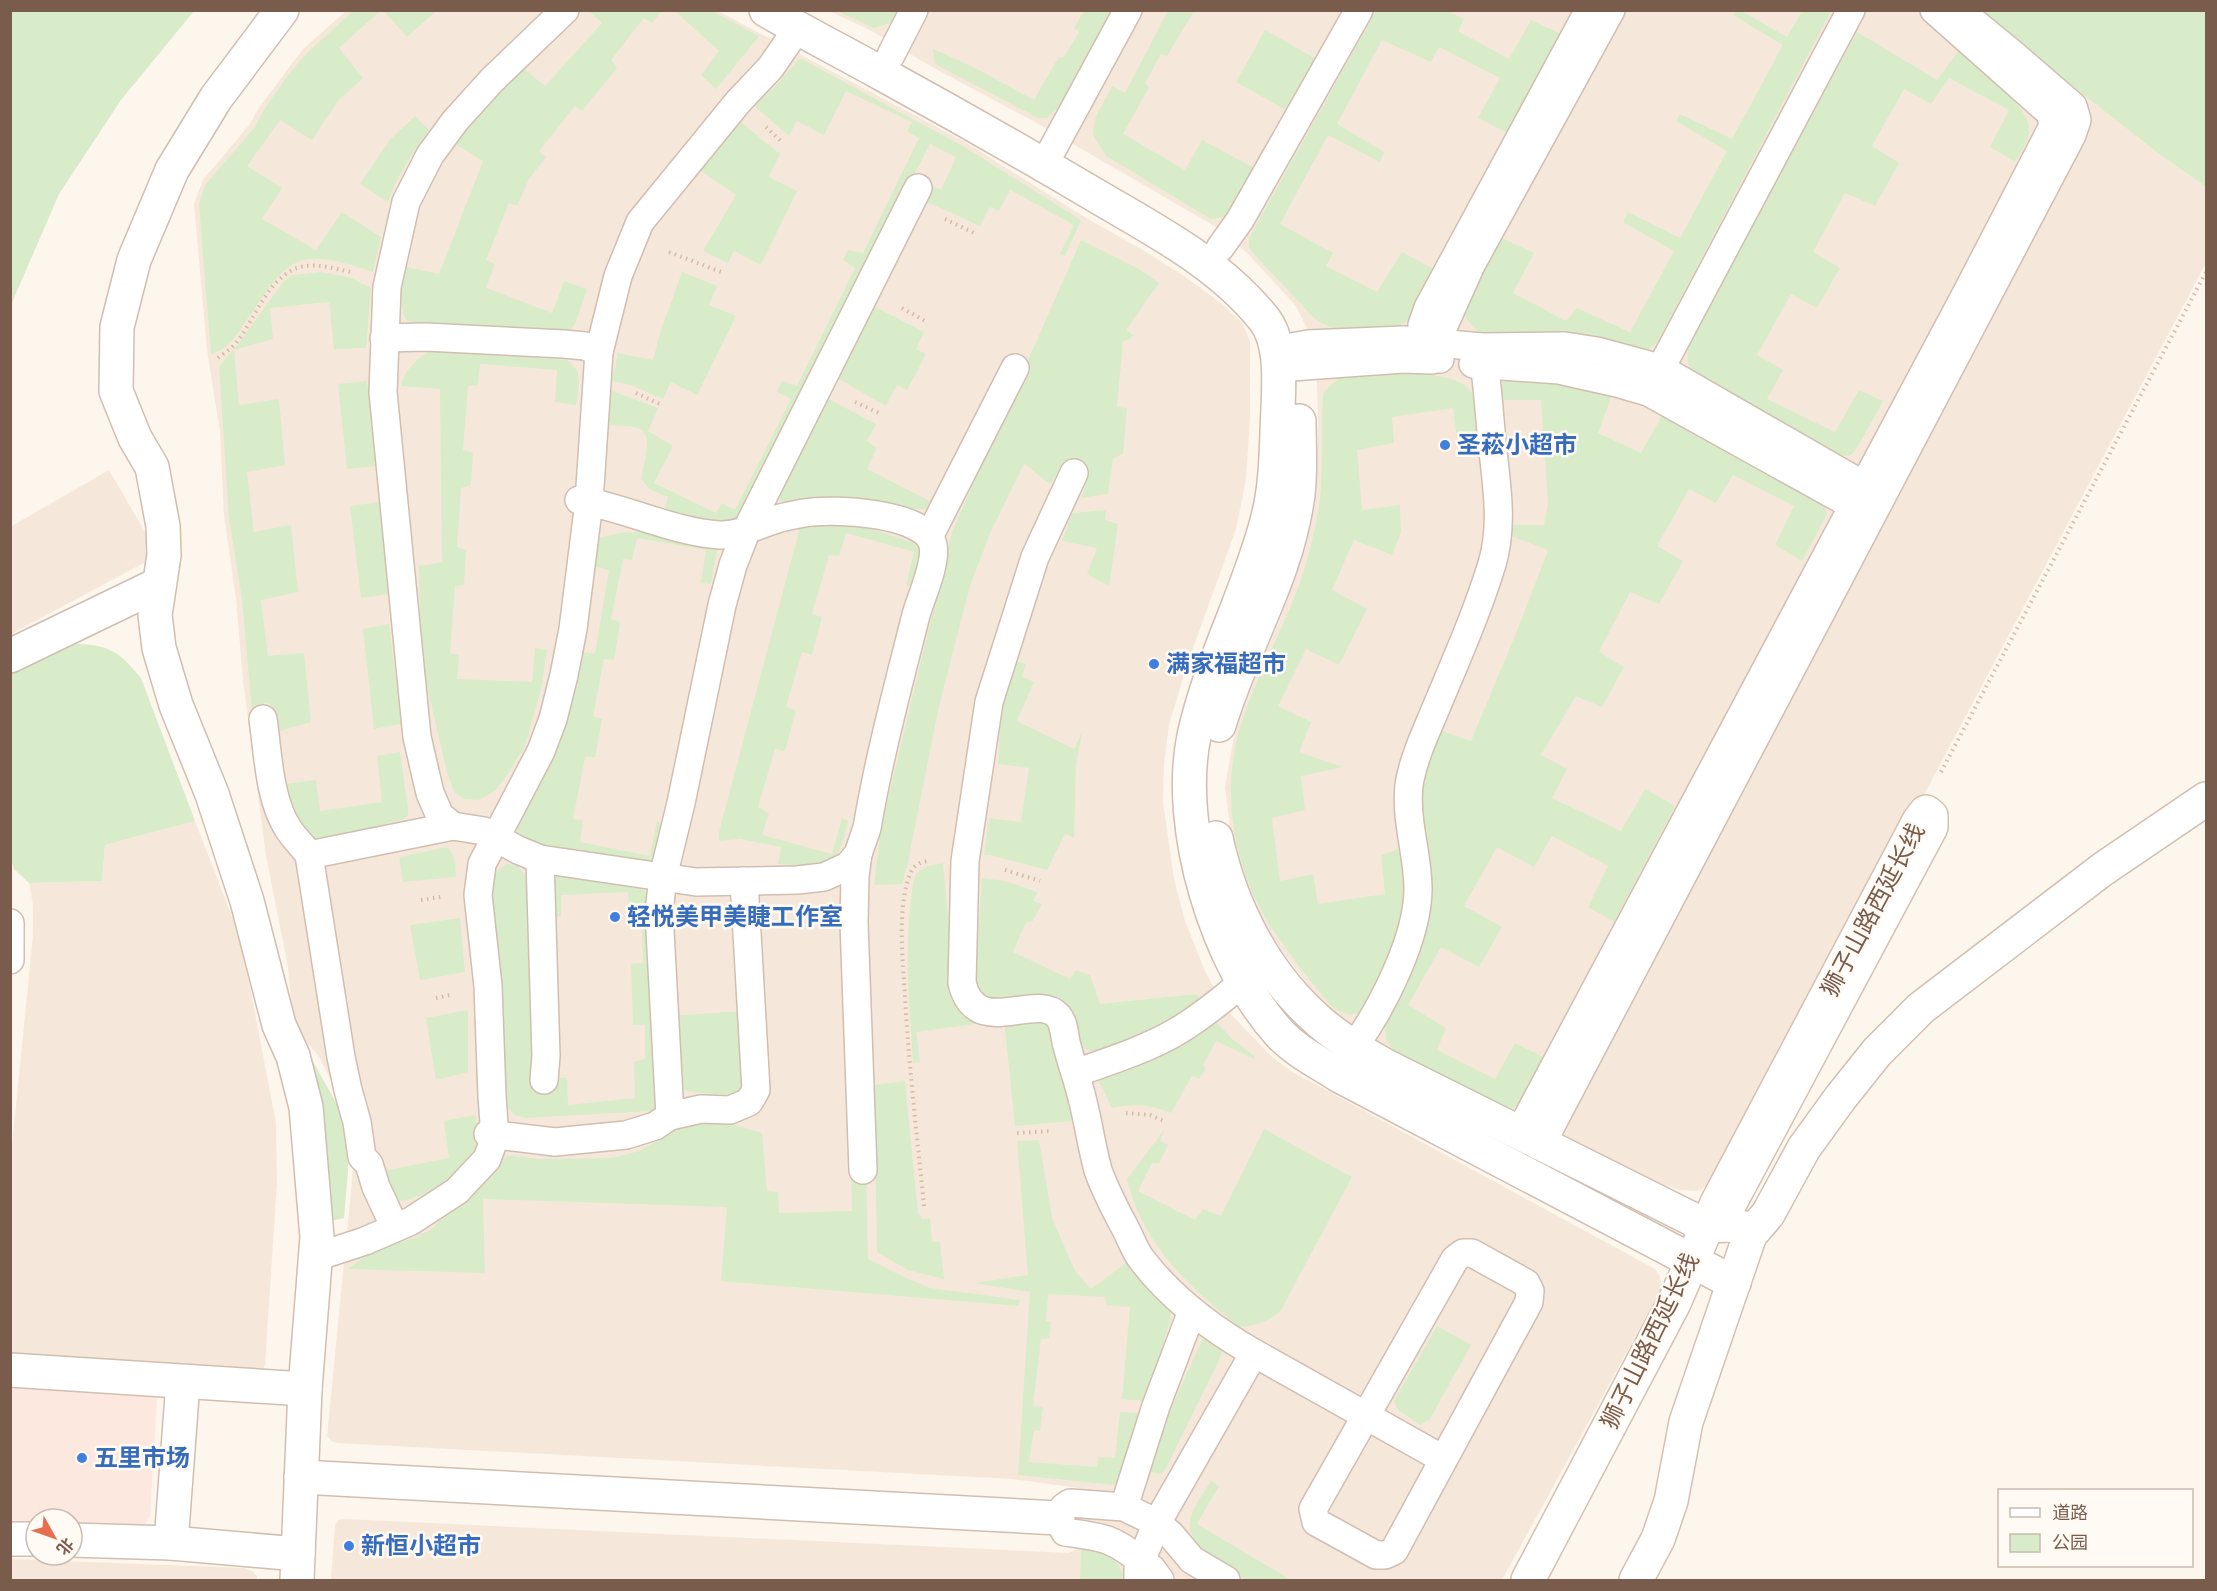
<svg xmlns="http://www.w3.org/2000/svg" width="2217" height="1591" viewBox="0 0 2217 1591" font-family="Jost,'Noto Sans SC',sans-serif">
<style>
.residential{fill:#f5e8da}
.commercial{fill:#fde8e0}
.green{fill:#d8ecc9}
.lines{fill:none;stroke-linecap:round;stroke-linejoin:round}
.service-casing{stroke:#d1beb0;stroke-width:30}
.minor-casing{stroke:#d1beb0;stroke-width:36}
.secondary-casing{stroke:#d6c0b0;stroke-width:36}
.path{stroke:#d9b8a5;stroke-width:4;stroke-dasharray:1.5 4.5;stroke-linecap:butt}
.service{stroke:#fff;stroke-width:27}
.minor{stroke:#fff;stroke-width:33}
.secondary{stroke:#fff;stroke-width:33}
.shop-dot{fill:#3f7fe0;stroke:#fffaf3;stroke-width:2}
.labels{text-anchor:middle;stroke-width:5;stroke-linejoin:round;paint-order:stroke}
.shop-label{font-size:24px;font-weight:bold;fill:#366cbe;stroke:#fffaf3;text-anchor:start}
.street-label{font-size:24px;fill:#7a5c4d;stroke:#fffaf3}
</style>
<rect width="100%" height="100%" fill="#fdf6ec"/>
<!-- residential -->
<g class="residential">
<polygon points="346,11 718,11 965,142 1086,218 1143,250 1187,278 1222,304 1243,324 1250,341 1250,418 1246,479 1236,529 1188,662 1169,725 1164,765 1163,802 1174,879 1185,921 1205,971 1223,1006 1271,1056 1291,1071 1655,1269 1660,1277 1662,1288 1502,1580 331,1580 335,1525 339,1520 345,1519 1069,1553 1076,1549 1079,1488 1012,1479 337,1443 331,1441 327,1436 353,1171 352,1121 318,1055 306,1042 292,1010 288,967 266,856 243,680 236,599 224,516 220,432 207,350 194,204 203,180 250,124 258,109 287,70 303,49"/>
<polygon points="829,11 1976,11 2163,157 2206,187 2206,263 1725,1170 1710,1183 1698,1191 1680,1190 1658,1183 1391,1055 1330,1014 1283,952 1262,921 1234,860 1225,787 1237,719 1279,622 1302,557 1311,523 1317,486 1318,411 1316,365 1307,328 1295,305 1248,254 1223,231 1035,122 932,67 870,30"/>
<polygon points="109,470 155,549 151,559 11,634 10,527"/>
<polygon points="195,821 241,940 276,1123 277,1183 265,1365 262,1372 11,1359 10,1165 33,935 33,905 29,883 102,881 105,845"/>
<polygon points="11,1559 244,1568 252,1571 257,1576 257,1580 11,1580"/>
</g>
<!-- commercial -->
<polygon class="commercial" points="10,1384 155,1393 157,1399 150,1517 145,1524 137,1527 72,1524 72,1519 36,1519 36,1522 11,1520"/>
<!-- green -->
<g class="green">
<polygon points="11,10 194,11 121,100 59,194 11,305"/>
<path d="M 353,11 L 380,11 L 339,48 L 363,78 L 338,101 L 312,140 L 280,120 L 247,166 L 282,188 L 262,219 L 316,250 L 342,212 L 381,237 L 373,272 C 292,244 288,260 244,324 C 235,338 228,349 211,354 L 199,204 L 205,185 L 255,127 L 263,111 L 288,75 L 306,54 Z"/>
<polygon points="384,11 436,11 407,37"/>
<path d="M 589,11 L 662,11 L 652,23 L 644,18 L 611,60 L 617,68 L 582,111 L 575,106 L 539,151 L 546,157 L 529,179 L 517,206 L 509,203 L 486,260 L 495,264 L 486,288 L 552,313 L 564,281 L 587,289 L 575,324 L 570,330 L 552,334 L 423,325 C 418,324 412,323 408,321 C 397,314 403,278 406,267 L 439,274 L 483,161 L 455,144 L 492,97 L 523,68 L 545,86 L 602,23 Z"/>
<polygon points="675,11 712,11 759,36 716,89 701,75 719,51"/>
<polygon points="837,11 898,11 890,23 874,28"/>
<polygon points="1084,11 1115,11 1063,103 1047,118 1038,118 935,64 933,49 973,67 1034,100 1058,58 1064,57 1079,32 1074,28"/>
<polygon points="1168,11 1194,11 1167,56 1161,54 1145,83 1149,87 1123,134 1185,170 1202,140 1256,169 1232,211 1224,217 1211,219 1106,156 1093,135 1095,118 1112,86 1125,93"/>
<path d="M 1376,11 L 1448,11 L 1464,19 L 1458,31 L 1509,59 L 1531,20 L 1563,35 L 1510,134 L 1478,118 L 1500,78 L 1439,47 L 1431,62 L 1382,40 L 1337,124 L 1384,152 L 1380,162 L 1328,135 L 1280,224 L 1333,253 L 1326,266 L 1377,292 L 1402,252 L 1437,271 C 1431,283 1422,306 1413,316 C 1388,341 1341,338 1314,318 L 1254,254 L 1249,247 L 1249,238 Z"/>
<polygon points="1736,11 1741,11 1787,37 1802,11 1831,11 1657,343 1648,349 1634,351 1574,337 1545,332 1487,335 1475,329 1466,318 1464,308 1500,237 1534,253 1513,293 1566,321 1577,308 1630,332 1674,251 1623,222 1628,212 1680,238 1727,151 1676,121 1680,114 1732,139 1783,45 1733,15"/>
<polygon points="1976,11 2206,11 2206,187 2163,157"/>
<polygon points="1265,30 1316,59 1288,111 1236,82"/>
<path d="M 1857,32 L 1937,80 L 1961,47 C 1976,62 2029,108 2029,127 C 2030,139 2021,152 2015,162 L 1990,147 L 2009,110 L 1949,78 L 1931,104 L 1904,89 L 1872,146 L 1899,163 L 1875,206 L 1845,193 L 1813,252 L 1840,268 L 1817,308 L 1791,294 L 1757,355 L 1783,370 L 1767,399 L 1835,432 L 1859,390 L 1883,401 L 1857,448 L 1851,455 L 1837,457 L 1694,376 C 1683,358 1687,352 1694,333 Z"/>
<path d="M 800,58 L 966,148 L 1081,220 L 1065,256 L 1060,254 L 1074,225 L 1010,190 L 999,211 L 990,207 L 980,226 L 927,202 L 926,183 L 941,190 L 956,157 L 930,144 L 913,177 L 905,180 L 748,507 C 745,510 742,516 739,518 C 718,534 685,518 664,511 L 668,497 L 649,489 L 641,479 C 643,467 654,435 640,429 C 631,425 617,426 607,425 L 610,390 L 658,408 L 648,431 L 673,446 L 654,483 L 716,513 L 722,503 L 735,510 L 791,399 L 777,392 L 782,381 L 797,386 L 855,268 L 843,260 L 848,250 L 863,253 L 919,138 L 907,132 L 912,122 L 846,91 L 824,135 L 797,121 L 789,136 L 752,104 L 772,90 Z"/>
<path d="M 415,116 L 429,130 C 413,152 397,176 388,202 L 360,184 L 389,141 Z"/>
<polygon points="736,118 780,154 769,177 797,191 761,265 734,251 728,263 703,251 736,195 695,167"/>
<path d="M 1081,240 L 1137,268 L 1159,283 L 1126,330 L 1133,335 L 1130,339 L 1123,341 L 1117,407 L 1127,408 L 1123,454 L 1113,458 L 1108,494 L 1081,498 C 1087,484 1089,473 1080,460 L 1071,458 L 1063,465 L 1050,484 L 1024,464 L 991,531 L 970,586 L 939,706 L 910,851 C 909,863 904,872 903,884 L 874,885 L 881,828 L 952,532 Z"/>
<path d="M 321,272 L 352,278 L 371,288 L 366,348 L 334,349 L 329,302 L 270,308 L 273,339 L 234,350 L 239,405 L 279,399 L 285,465 L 247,472 L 254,532 L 291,525 L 298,592 L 261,600 L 268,656 L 304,653 L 311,722 L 280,731 C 278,724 277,717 274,711 C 264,691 255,712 253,723 L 242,599 L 229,518 L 219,366 L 240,342 L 283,282 L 293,275 Z"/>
<polygon points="682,272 717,286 709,305 736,316 697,395 671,382 663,399 631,385 612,381 618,353 653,360 661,330"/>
<polygon points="873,306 924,332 916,349 926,354 907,390 897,385 886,406 837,378"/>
<path d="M 432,350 L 567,360 C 584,372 578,386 576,405 L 555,402 L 557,370 L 480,364 L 478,385 L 468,386 L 463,450 L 473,453 L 471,485 L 461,488 L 457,547 L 466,550 L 464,585 L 455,586 L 450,653 L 459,655 L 457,679 L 532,682 L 535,648 L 547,650 L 541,689 L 525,746 L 505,778 L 495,791 L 478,800 L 464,799 L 454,792 L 447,772 L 421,661 L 419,566 L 442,562 L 440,389 L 401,386 C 405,369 417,358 432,350 Z"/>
<path d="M 1400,372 C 1423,375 1468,373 1475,400 C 1479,416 1479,435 1481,451 L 1459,456 L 1453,408 L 1392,417 L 1394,443 L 1357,450 L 1362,510 L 1400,505 L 1401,532 L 1392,555 L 1354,540 L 1332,590 L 1367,609 L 1339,665 L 1306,649 L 1278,706 L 1311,722 L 1299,752 L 1343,767 L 1301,776 L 1305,810 L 1272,818 L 1280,881 L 1313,874 L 1318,904 L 1385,894 L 1381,855 L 1402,848 L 1406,867 L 1406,906 L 1394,941 L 1367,1008 C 1353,1018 1345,1015 1331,1006 C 1309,979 1287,952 1268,922 C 1232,863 1220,787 1242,721 C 1260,665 1293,614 1308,556 C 1314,533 1320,508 1321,485 C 1323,454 1321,424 1323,394 L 1330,385 L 1342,377 Z"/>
<polygon points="1507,379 1545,379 1612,395 1598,433 1641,453 1662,416 1706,435 1824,502 1827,514 1802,561 1775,545 1794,506 1733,475 1716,503 1689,489 1657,546 1683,561 1659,604 1630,592 1599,652 1624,667 1602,707 1576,696 1541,755 1567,769 1552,798 1621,831 1645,789 1675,806 1614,922 1588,907 1608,866 1552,836 1534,867 1497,847 1464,906 1502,927 1479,967 1441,947 1408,1005 1446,1028 1437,1050 1495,1079 1515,1043 1545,1058 1521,1103 1513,1108 1504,1107 1396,1054 1386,1039 1385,1025 1420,934 1422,834 1420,784 1437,729 1471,741 1517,631 1548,550 1509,535 1510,525 1544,525 1548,503 1541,400 1499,400 1500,385"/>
<polygon points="367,381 377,466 347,469 338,384"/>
<polygon points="827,398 876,424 867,441 877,448 867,469 930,501 948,468 956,472 930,509 898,509 830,497 782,502 776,495"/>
<polygon points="379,502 389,594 361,598 350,506"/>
<polygon points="1106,510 1105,520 1118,524 1109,586 1087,574 1097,548 1062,541 1072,513"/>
<path d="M 833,520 L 852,523 L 909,541 L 917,545 L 922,552 L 915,589 L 906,585 L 914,552 L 846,533 L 839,556 L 829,555 L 812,614 L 822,617 L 812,655 L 802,652 L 786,707 L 796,710 L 785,751 L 775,749 L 758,807 L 769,813 L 762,835 L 832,854 L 842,818 L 848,821 C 846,830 844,841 840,849 C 827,874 799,864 778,864 L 781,847 L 740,839 L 719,841 L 719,832 L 800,527 Z"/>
<path d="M 638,532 C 662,535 700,535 717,551 L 711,584 L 701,583 L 706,550 L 637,538 L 632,560 L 623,559 L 611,619 L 620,622 L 614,660 L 604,659 L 593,716 L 602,719 L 595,757 L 585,757 L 573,819 L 583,820 L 580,842 L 650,856 L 657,821 L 666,824 L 653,864 C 626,860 537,853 521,837 C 517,833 517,829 517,824 L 575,651 L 595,654 L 609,570 L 586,564 L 594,539 L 620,533 Z"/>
<polygon points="389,624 401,724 374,729 363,629"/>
<path d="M 77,644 C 111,645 120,653 141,678 L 195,821 L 105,845 L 102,881 L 29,883 L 14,869 L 11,861 L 10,673 L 52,650 Z"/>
<polygon points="1016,661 1026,664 1022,677 1034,682 1017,721 1074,749 1083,730 1076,764 1074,838 1065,834 1047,870 990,855 984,855 989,818 1021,822 1029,768 998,764 1002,702"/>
<path d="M 400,752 L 408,809 L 408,815 L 404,819 L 323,843 C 301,834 294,805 284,784 L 316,780 L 320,811 L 382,802 L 377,756 Z"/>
<path d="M 447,847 C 456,854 455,866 456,877 L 403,882 L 399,857 Z"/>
<path d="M 943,863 L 955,993 L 1033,1016 L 1053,1029 L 1073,1121 L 1015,1126 L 1004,1020 L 916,1032 L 920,1062 L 913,1063 C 910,1009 904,953 911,900 C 912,893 912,883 915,877 C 920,866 933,865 943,863 Z"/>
<path d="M 506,864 C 519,864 522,869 527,880 L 558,1078 L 567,1078 L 568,1105 L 635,1098 L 634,1062 L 645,1059 L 645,1025 L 633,1025 L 631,964 L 643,963 L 642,929 L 630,927 L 628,892 L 561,895 L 561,916 L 554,918 L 553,882 L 557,874 L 640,887 L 648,895 L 659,1096 L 656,1107 L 651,1111 L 525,1118 L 515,1115 L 501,1101 L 490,885 L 497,871 Z"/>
<path d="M 982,878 L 1005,881 L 1038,892 L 1033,901 L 1042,904 L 1033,921 L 1026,922 L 1013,952 L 1070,979 L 1076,970 L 1090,975 L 1100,1004 L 1197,994 L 1203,1004 C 1182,1017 1120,1049 1096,1051 C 1090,1051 1084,1049 1079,1046 L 1068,1008 L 1055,996 L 995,1005 L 986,1002 L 975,986 Z"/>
<polygon points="460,918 465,972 420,980 410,925"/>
<polygon points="468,1010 468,1072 436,1080 426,1018"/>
<path d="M 742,1011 L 746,1084 L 741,1092 C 726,1096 690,1094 676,1087 L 671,1016 Z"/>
<path d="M 1212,1017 L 1231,1038 L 1255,1057 L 1254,1059 L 1216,1041 L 1203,1065 L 1206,1068 L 1199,1079 L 1192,1076 L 1171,1113 C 1152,1105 1132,1103 1112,1108 L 1099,1082 L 1101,1078 Z"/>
<polygon points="307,1051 347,1122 348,1170 344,1218 331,1221"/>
<polygon points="905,1081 918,1213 922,1219 930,1218 932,1241 940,1242 944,1279 908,1270 877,1252 874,1085"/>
<path d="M 475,1115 C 477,1127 481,1141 476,1153 C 469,1173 427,1195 407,1200 C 400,1201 394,1199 388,1197 L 383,1171 L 449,1158 L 444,1121 Z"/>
<polygon points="704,1121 720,1121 762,1133 767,1191 778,1192 779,1213 852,1211 851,1173 866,1171 868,1259 904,1277 930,1288 1020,1300 1018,1306 721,1281 727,1207 483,1199 485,1273 348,1269 361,1259 388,1245 414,1238 432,1229 491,1162 513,1155 537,1159 612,1158 639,1151 681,1128"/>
<path d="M 1264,1129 L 1352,1177 L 1280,1312 C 1266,1322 1256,1326 1240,1327 C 1189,1288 1142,1243 1127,1179 L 1164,1130 L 1160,1141 L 1168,1145 L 1159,1164 L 1152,1163 L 1138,1191 L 1195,1220 L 1203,1209 L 1221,1216 Z"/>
<polygon points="1039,1140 1052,1218 1075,1271 1091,1289 1126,1263 1169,1306 1171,1318 1145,1401 1122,1399 1130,1307 1106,1305 1105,1297 1048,1294 1046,1321 1051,1322 1049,1338 1041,1339 1033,1406 1043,1407 1040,1431 1034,1430 1029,1462 1097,1467 1098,1457 1115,1458 1120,1412 1144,1413 1125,1477 1114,1485 1018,1475 1030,1292 974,1283 1028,1275 1017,1141"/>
<polygon points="1437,1326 1471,1345 1430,1419 1420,1425 1398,1410 1394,1401"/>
<polygon points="1203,1338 1208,1338 1222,1351 1220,1358 1165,1470 1160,1474 1152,1472 1146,1464"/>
<path d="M 1211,1481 L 1219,1486 L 1197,1524 L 1291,1580 C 1278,1580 1262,1583 1249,1580 C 1231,1577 1190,1548 1190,1527 C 1189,1510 1203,1495 1211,1481 Z"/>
<path d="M 1081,1550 C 1087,1550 1095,1548 1101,1550 C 1114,1554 1122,1568 1124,1580 L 1080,1580 Z"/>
</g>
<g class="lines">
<defs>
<g id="service">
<path d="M 565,10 L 492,80 L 455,121 L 430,155 L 406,202 L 387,287 L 383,392 L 417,737 L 430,793 L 440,816 L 453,826 L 484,831 L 518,850 L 540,859 L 696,882 L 797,880 L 824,877 L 848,866 L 858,854 L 867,828 C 879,757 898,686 916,615 C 921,597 937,563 933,545 C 926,512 831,508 804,513 C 795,515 786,516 777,519 C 759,524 739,536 720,535 C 672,532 627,508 579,500"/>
<polyline points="891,55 914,10"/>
<polyline points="1052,150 1128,10"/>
<polyline points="1220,248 1240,220 1359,10"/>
<polyline points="384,338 426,337 564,344 585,346 599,352"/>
<polyline points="1276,350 1308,344 1403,340 1482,347 1565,346 1597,351 1660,368 1879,494"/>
<polyline points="1422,358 1422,325 1428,308 1589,10"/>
<polyline points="1440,359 1441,332 1471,265 1611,10"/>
<polyline points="1473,364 1559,370 1617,383 1648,392 1868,514"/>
<polyline points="1277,368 1403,359 1432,360"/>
<polyline points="1653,383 1851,10"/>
<path d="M 1074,473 L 1035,557 L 989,702 L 965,861 L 962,983 C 976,1041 1036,991 1058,1016 C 1065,1024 1064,1036 1067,1046 C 1071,1062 1077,1078 1081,1094 C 1088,1119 1091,1145 1098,1170 C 1104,1188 1114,1207 1123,1224 C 1130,1236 1134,1250 1142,1260 C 1172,1299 1212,1329 1254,1353 L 1157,1523 L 1124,1507 L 1070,1503 L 1064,1507 L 1058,1518 L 1065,1532 C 1102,1537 1111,1537 1141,1561 L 1138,1569 L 1138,1580"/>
<polyline points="930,535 1015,368"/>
<path d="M 263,719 C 268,753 269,801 289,830 C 295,839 303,846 309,855 L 341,1057 L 348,1090 L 357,1122 L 362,1157 L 369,1164 L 376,1187 L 390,1217"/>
<polyline points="858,854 855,876 854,923 863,1170"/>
<polyline points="309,855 453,826"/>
<polyline points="540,859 546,1056 544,1080"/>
<polyline points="10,923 10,960"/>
<path d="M 1354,1047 C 1382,1008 1418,938 1418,889 C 1418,854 1405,821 1409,785 C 1413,759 1426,732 1436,708 C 1456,660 1477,613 1492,564 C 1504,524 1496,482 1492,442 C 1489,410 1487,378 1482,347"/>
<path d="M 1076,1073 C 1109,1061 1145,1050 1176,1032 C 1200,1018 1222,1000 1243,982"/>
<polyline points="670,1116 659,912 663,877 681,803 722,605 733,565 747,529 918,188"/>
<polyline points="1519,1133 1968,290 2054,124 2049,112 1934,10"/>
<polyline points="488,1134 555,1142 626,1135 655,1126 670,1116 701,1109 730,1110 749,1102 756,1090 744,881"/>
<polyline points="1541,1145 2072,135 2077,120 2073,106 2014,55 1959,10"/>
<polygon points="1463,1253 1472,1253 1526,1283 1530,1291 1529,1302 1394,1551 1385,1555 1376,1555 1316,1522 1313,1509 1455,1259"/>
<polyline points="316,1257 365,1241 411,1221 457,1191 487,1159 495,1137 492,1096 488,986 478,895 482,864 541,751 553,719 564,675 573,629 589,502 599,352 618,276 640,222 738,102 771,67 797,29"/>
<polyline points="1254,1353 1443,1459"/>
<polyline points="1124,1507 1156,1406 1192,1311"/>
<polyline points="1160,1580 1152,1569 1141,1561 1157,1523 1171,1535 1192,1560 1226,1580"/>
</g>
<g id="minor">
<polyline points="282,10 216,98 172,170 134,260 117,327 116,391 135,438 152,467 163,526 164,555 155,615 159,648 176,705 212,794 247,901 279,1025 293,1056 306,1107 317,1237 305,1389 297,1580"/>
<path d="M 766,10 C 805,33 845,53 884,75 C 957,115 1029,156 1100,198 C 1158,232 1221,265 1264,319 C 1282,342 1279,381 1278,409 C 1276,447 1277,485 1267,521 C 1248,594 1210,662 1194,736 C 1175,828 1217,965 1280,1034 C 1296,1051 1318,1062 1338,1075 L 1734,1283"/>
<polyline points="10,656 159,584"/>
<path d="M 1219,725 C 1242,647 1288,576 1298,494 C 1301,470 1299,445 1299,421"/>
<path d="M 1216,838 C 1231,908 1266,976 1321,1023 C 1341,1040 1364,1054 1386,1066 L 1706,1226 L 1729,1225"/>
<polyline points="1750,1235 1768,1214 1804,1148 1841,1097 1877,1052 1921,1008 2103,869 2206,799"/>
<polyline points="10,1370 305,1389"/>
<polyline points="301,1477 1058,1518"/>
<polyline points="10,1539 36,1539"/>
<polyline points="72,1540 171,1543 298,1554"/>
<polyline points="171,1543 183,1382"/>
</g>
<polyline id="secondary" points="1528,1580 1674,1303 1717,1203 1919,821 1926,812 1931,816 1931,827 1723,1216 1729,1225 1745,1228 1750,1235 1686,1422 1671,1501 1658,1539 1636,1580"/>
</defs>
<!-- service casing -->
<use href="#service" class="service-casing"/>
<!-- minor casing -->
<use href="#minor" class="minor-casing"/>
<!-- secondary casing -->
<use href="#secondary" class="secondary-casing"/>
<!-- path -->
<g class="path">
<polyline points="766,127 783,143"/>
<polyline points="945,219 974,233"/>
<polyline points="669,252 721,272"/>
<polyline points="902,308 927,322"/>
<path d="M 218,358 C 224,353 231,349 236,343 C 256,319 269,272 305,266 C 320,264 336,269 351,272"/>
<polyline points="636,393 660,404"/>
<polyline points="855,402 879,413"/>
<polyline points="1941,772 2206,272"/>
<polyline points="1005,870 1040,881"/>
<polyline points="421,900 441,897"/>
<polyline points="436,998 450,995"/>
<polyline points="1126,1113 1150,1115 1166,1122"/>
<polyline points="1017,1133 1050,1131"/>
<path d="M 924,1206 C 917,1136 909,1067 905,997 C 903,962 896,902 912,870 C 915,865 921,862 927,861"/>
</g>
<!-- service -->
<use href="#service" class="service"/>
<!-- minor -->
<use href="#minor" class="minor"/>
<!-- secondary -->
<use href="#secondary" class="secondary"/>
</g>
<!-- markers -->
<g class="shop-dot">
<circle cx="1445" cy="445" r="6"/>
<circle cx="1154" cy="664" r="6"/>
<circle cx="615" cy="917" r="6"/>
<circle cx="82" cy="1458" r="6"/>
<circle cx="349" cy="1546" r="6"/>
</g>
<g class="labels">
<!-- shop labels -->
<g class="shop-label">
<text x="1457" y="453">圣菘小超市</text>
<text x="1166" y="672">满家福超市</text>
<text x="627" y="925">轻悦美甲美睫工作室</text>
<text x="94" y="1466">五里市场</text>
<text x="361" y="1554">新恒小超市</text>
</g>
<!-- street labels -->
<g class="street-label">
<text transform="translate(1873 910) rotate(-62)" y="8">狮子山路西延长线</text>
<text transform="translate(1650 1341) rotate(-64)" y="8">狮子山路西延长线</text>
</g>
</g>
<!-- border -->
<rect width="2217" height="1591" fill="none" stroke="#7a5c4d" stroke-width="24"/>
<!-- legend -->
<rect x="1998" y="1489" width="195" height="78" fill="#fffaf3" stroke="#cabbb1" stroke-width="1.5"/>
<rect x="2010" y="1508" width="30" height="9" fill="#ffffff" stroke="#cabbb1" stroke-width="1.5"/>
<text x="2052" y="1519" font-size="18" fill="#7a5c4d">道路</text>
<rect x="2010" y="1534" width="30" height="18" fill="#d8ecc9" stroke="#cabbb1" stroke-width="1.5"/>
<text x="2052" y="1549" font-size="18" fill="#7a5c4d">公园</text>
<!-- north arrow -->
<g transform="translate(54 1537) rotate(130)"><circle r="28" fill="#fffaf3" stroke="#cabbb1" stroke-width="1.5"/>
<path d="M0-4.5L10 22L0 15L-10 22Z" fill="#e76f51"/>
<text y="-9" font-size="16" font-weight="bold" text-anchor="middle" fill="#7a5c4d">北</text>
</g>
</svg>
